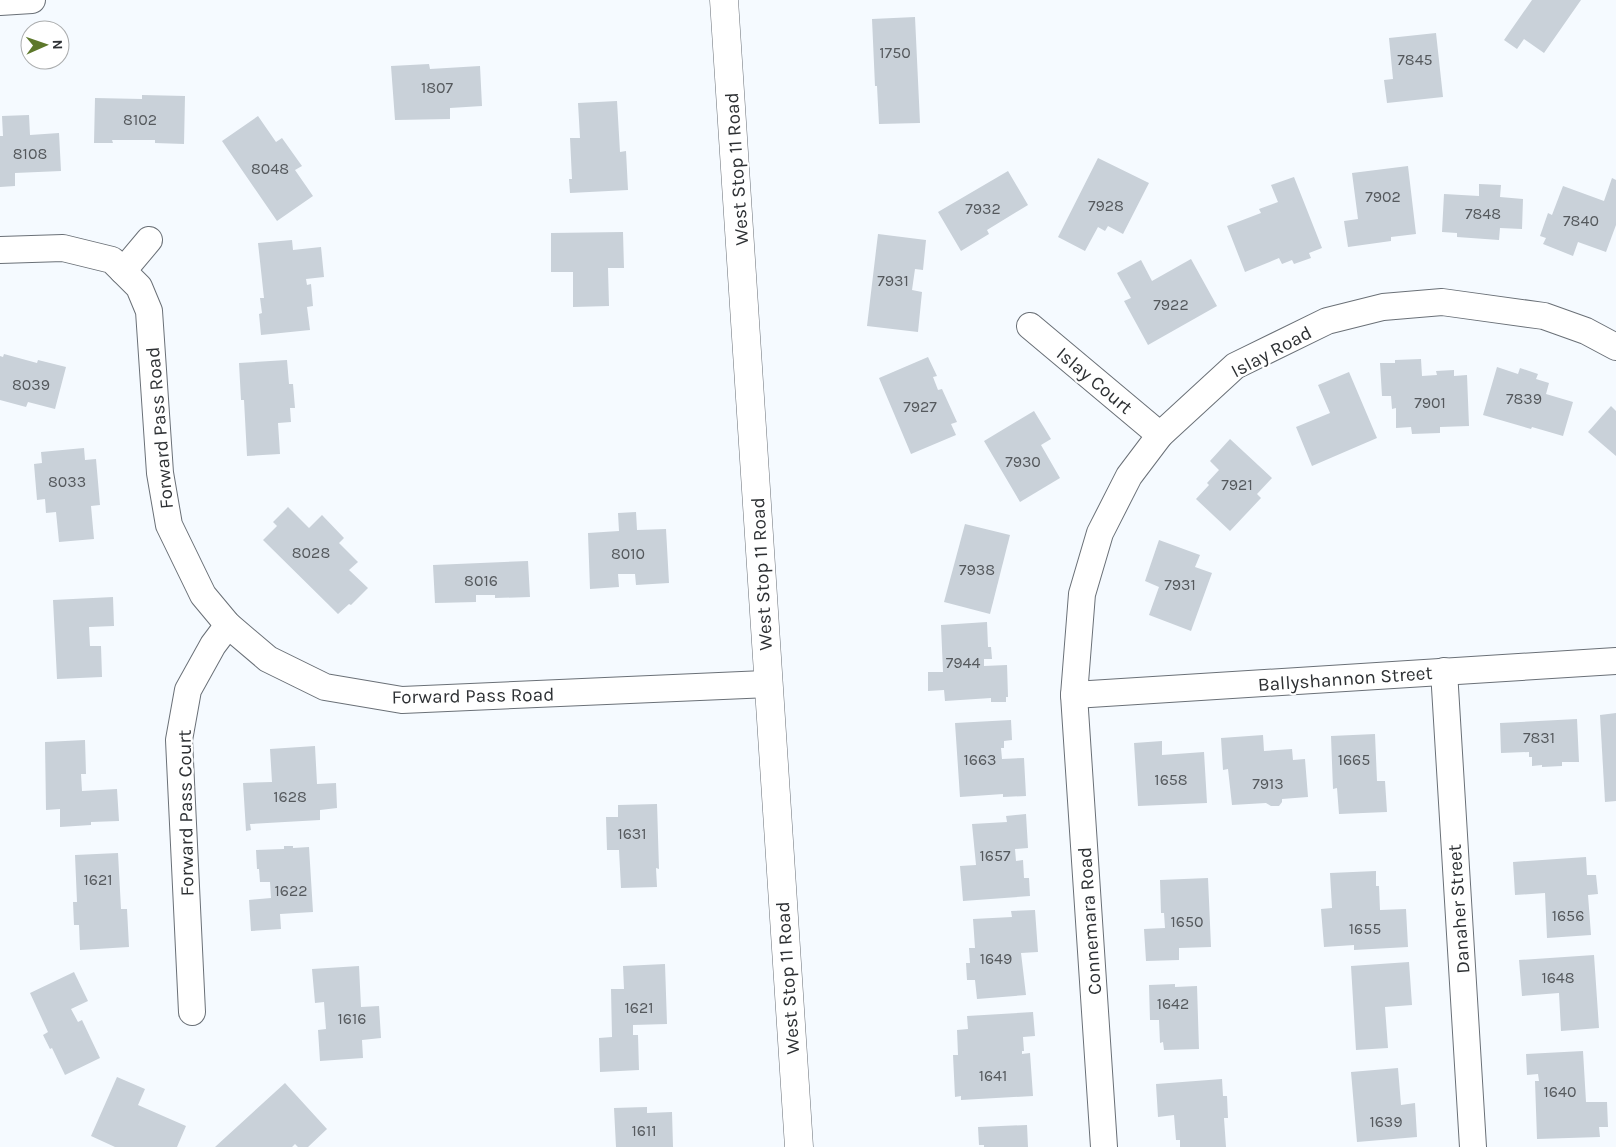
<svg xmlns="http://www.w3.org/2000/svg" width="1616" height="1147" viewBox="0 0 1616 1147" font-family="Karla,sans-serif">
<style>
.building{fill:#c9d1d9}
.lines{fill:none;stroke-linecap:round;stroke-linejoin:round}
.street-casing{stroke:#6a7077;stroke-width:28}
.secondary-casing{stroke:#6a7077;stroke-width:29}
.street{stroke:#fff;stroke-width:26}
.secondary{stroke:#fff;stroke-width:28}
.labels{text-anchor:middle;stroke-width:4.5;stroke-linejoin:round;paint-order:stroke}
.number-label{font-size:16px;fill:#55595d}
.street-label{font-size:19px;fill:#2e3134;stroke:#fff}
</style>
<rect width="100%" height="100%" fill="#f5faff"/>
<!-- building -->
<g class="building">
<polygon points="1532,0 1581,0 1544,53 1524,39 1517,49 1504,40"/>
<polygon points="915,17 920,123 879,124 877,86 875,86 872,19"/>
<polygon points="1436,33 1443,97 1387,103 1384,80 1393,79 1389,38"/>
<polygon points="429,64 430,69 480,66 482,106 450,108 450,119 395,120 391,66"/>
<polygon points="142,95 185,96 184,144 155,143 155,140 112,140 113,143 94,143 95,98 142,99"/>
<polygon points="617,101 620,152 626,151 628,190 570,193 569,179 572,179 570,138 580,138 578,103"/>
<polygon points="29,115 30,135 59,133 61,171 15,173 15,186 0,187 0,136 3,136 2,116"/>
<polygon points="258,116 276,142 282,138 302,166 295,170 313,196 277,221 222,141"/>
<polygon points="1098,158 1149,183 1123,234 1108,226 1105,231 1098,227 1085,251 1058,237"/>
<polygon points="1408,166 1416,234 1391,237 1391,241 1348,247 1344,221 1358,219 1352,173"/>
<polygon points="1008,171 1028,205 987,230 989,234 961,251 938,212"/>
<polygon points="1294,177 1322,248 1309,253 1311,258 1294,264 1292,260 1282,264 1279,258 1245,272 1227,226 1261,213 1259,209 1278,202 1271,185"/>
<polygon points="1612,178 1616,180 1616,225 1606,252 1578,242 1573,256 1543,244 1546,238 1540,236 1548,213 1552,215 1563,186 1604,201"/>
<polygon points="1479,184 1501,185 1500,197 1523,199 1522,229 1500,228 1499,240 1457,237 1457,233 1442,232 1444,194 1479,196"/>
<polygon points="623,232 624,268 608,268 609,306 573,307 573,272 551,272 551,233"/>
<polygon points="878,234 926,240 923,270 915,269 912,290 922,292 918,332 867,326"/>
<polygon points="292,240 293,250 321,247 324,277 306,279 307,285 311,284 313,306 307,307 310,330 261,335 259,314 262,313 260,298 264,298 258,243"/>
<polygon points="1191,259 1217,306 1148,345 1124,301 1131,298 1117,273 1141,260 1152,281"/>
<polygon points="4,354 37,363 38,360 66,367 55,409 28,402 26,407 0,400 0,356 3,357"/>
<polygon points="928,357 937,376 933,377 938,390 942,389 957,422 951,424 956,435 911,454 879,378"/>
<polygon points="1421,359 1422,376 1437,375 1436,371 1454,370 1454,376 1467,375 1469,426 1440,427 1440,433 1412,434 1411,427 1396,428 1396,408 1392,409 1391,396 1382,396 1380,363 1395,363 1395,360"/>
<polygon points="287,360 289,384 293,384 295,408 290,408 291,422 278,423 280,454 247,456 244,400 241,400 239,363"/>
<polygon points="1497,367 1518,374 1520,368 1538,374 1536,379 1549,383 1546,394 1573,402 1563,436 1532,427 1531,429 1483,415"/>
<polygon points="1349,372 1377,438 1312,466 1296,427 1330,413 1318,385"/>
<polygon points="1611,406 1616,411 1616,456 1588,432"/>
<polygon points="1034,411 1051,439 1041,445 1060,478 1020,502 984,441"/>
<polygon points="1230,439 1272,478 1257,494 1261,498 1230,531 1196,499 1209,485 1207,483 1219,470 1210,461"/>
<polygon points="84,448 85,460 96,459 100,505 91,506 94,539 59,542 56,512 46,513 45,499 37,500 34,464 42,463 41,452"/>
<polygon points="288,507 309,528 322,515 344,538 339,543 358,562 349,570 368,588 351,605 349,604 338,614 263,540 277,526 273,522"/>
<polygon points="636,512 637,530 666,529 669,583 636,585 635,574 618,574 619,587 590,589 588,533 619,531 618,513"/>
<polygon points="965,524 1010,535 990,614 944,602"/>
<polygon points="1159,540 1200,555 1195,567 1212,573 1191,631 1149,615 1159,587 1145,581"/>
<polygon points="528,561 530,597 495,598 495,595 476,595 476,602 435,603 433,565"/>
<polygon points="113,597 114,626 89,627 90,646 101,646 102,677 57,679 53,600"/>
<polygon points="987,622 988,647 991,647 992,659 984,659 984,666 1007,665 1008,697 1006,697 1006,702 991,702 991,698 945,701 944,690 928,691 928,672 943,672 941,625"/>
<polygon points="1616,713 1616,801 1605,802 1600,715"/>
<polygon points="1577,719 1579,762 1562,762 1562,766 1542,767 1542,765 1532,766 1532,757 1529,757 1529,752 1501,753 1500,723"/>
<polygon points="1011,720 1012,740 1004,741 1004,748 1001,748 1002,759 1024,758 1026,796 1003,797 1003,794 960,797 955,723"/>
<polygon points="1375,734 1377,781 1385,781 1387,812 1339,814 1337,788 1333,789 1331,736"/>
<polygon points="1263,735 1264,751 1292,749 1293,760 1305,759 1308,797 1282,799 1282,802 1279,806 1271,806 1266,803 1232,805 1228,769 1223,770 1221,738"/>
<polygon points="85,740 86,774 81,774 82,791 117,789 119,821 91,822 91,825 60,827 60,809 46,810 45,742"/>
<polygon points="1162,741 1162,755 1204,752 1207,803 1138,806 1134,743"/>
<polygon points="315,746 317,784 336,783 337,808 320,810 320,820 250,824 251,830 246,831 243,783 272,782 270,749"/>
<polygon points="657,804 659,869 656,868 657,887 621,888 619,850 607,850 606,817 618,817 618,805"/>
<polygon points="1026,814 1028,848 1015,849 1016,861 1023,860 1024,878 1029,878 1030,896 963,901 960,866 976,865 972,824 1007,822 1006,816"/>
<polygon points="284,846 293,846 293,848 309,847 313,912 280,914 281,929 251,931 249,900 271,898 270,882 260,882 259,869 257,869 256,850 284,849"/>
<polygon points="118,853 121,909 127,909 129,947 80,950 79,925 74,925 73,902 77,902 75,855"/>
<polygon points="1586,857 1587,875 1596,875 1598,894 1588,895 1591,935 1547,938 1545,893 1515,895 1513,862"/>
<polygon points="1376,871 1376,886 1379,886 1380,910 1406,909 1408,947 1354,950 1354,945 1324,947 1321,909 1332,908 1330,873"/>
<polygon points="1208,878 1211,947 1179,948 1179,960 1146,961 1144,929 1165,928 1164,913 1161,913 1160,880"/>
<polygon points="1035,910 1038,952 1021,953 1026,995 977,999 975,980 967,980 966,963 970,963 969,948 975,948 973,919 1012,917 1011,911"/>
<polygon points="1594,955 1599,1028 1561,1031 1559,993 1522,996 1519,960"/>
<polygon points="1409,962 1412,1005 1385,1007 1388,1048 1356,1050 1351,966"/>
<polygon points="665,964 667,1024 633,1025 633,1035 638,1035 639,1070 600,1072 599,1038 612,1037 611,989 624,989 623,966"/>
<polygon points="359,966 361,1007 379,1006 381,1038 362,1040 363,1058 320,1061 318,1030 326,1029 324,1002 315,1003 312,969"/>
<polygon points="74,972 88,1001 71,1009 78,1022 82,1020 100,1058 65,1075 52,1048 50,1049 43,1035 48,1032 30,993"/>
<polygon points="1175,984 1175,987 1197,986 1199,1049 1164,1050 1163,1042 1160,1043 1159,1020 1150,1020 1149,985"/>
<polygon points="1033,1012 1035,1036 1023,1037 1024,1051 1022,1051 1022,1054 1030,1053 1033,1096 961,1100 961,1096 955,1097 953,1055 958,1055 957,1030 968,1029 967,1016"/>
<polygon points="1583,1051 1586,1102 1607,1102 1608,1127 1599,1127 1600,1137 1537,1139 1535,1081 1539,1081 1538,1074 1527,1075 1526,1054"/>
<polygon points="1398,1068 1401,1105 1415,1103 1417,1137 1357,1142 1351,1072"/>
<polygon points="117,1077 145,1089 138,1105 186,1126 177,1147 115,1147 91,1136"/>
<polygon points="1222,1079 1223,1096 1227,1096 1228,1118 1224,1118 1226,1147 1180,1147 1180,1140 1176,1140 1174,1115 1158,1117 1156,1084"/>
<polygon points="285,1083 327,1129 308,1147 298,1147 295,1144 292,1147 215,1147"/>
<polygon points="647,1107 647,1113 672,1112 673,1147 616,1147 614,1108"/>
<polygon points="1027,1125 1028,1147 984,1147 984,1145 979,1145 978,1127"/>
</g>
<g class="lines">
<defs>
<g id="street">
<polyline points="0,2 32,0"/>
<polyline points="0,250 63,248 112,260 139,287 149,311 160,473 169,525 203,595 228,625 268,659 325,687 402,700 767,684"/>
<polyline points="123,271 149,240"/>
<polyline points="1030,326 1160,435"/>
<polyline points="1444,671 1473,1147"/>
<polyline points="1074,695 1616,661"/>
<polyline points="192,1012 179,740 188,690 213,645 228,625"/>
<polyline points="1104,1147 1074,695 1082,594 1100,533 1129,476 1160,435 1235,366 1327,321 1383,307 1442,302 1544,316 1586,331 1616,347"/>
</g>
<path id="secondary" d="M 724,0 C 750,382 773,765 799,1147"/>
</defs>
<!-- street casing -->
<use href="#street" class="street-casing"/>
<!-- secondary casing -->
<use href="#secondary" class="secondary-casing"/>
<!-- street -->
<use href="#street" class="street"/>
<!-- secondary -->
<use href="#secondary" class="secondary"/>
</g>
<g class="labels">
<!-- number labels -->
<g class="number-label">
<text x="895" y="58">1750</text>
<text x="1415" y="65">7845</text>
<text x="437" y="93">1807</text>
<text x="140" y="125">8102</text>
<text x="30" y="159">8108</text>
<text x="270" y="174">8048</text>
<text x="1383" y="202">7902</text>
<text x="1106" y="211">7928</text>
<text x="983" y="214">7932</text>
<text x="1483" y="219">7848</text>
<text x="1581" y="226">7840</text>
<text x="893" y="286">7931</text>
<text x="1171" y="310">7922</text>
<text x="31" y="390">8039</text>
<text x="1524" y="404">7839</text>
<text x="1430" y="408">7901</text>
<text x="920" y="412">7927</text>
<text x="1023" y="467">7930</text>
<text x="67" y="487">8033</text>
<text x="1237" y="490">7921</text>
<text x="311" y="558">8028</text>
<text x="628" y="559">8010</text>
<text x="977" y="575">7938</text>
<text x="481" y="586">8016</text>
<text x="1180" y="590">7931</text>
<text x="963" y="668">7944</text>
<text x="1539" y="743">7831</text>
<text x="980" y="765">1663</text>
<text x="1354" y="765">1665</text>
<text x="1171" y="785">1658</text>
<text x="1268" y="789">7913</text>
<text x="290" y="802">1628</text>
<text x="632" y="839">1631</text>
<text x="995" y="861">1657</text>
<text x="98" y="885">1621</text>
<text x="291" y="896">1622</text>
<text x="1568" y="921">1656</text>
<text x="1187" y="927">1650</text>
<text x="1365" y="934">1655</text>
<text x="996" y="964">1649</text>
<text x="1558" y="983">1648</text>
<text x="1173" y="1009">1642</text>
<text x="639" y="1013">1621</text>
<text x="352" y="1024">1616</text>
<text x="993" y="1081">1641</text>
<text x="1560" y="1097">1640</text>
<text x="1386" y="1127">1639</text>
<text x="644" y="1136">1611</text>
</g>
<!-- street labels -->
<g class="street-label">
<text transform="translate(736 169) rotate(-94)" y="7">West Stop 11 Road</text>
<text transform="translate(1271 351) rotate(-28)" y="7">Islay Road</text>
<text transform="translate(1095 380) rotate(40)" y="7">Islay Court</text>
<text transform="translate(159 428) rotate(-95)" y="7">Forward Pass Road</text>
<text transform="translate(761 574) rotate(-93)" y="7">West Stop 11 Road</text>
<text transform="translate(1345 678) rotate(-4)" y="7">Ballyshannon Street</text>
<text transform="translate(473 695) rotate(-1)" y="7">Forward Pass Road</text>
<text transform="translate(185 813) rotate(-91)" y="7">Forward Pass Court</text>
<text transform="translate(1458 909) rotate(-94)" y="7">Danaher Street</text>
<text transform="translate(1089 921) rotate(-94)" y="7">Connemara Road</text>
<text transform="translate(787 978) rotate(-94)" y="7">West Stop 11 Road</text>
</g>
</g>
<!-- north arrow -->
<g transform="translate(45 45) rotate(88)"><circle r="24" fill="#ffffff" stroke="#abadae"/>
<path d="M0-4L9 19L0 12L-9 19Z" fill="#5d782b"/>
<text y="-8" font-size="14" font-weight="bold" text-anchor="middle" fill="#2e3134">N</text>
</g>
</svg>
